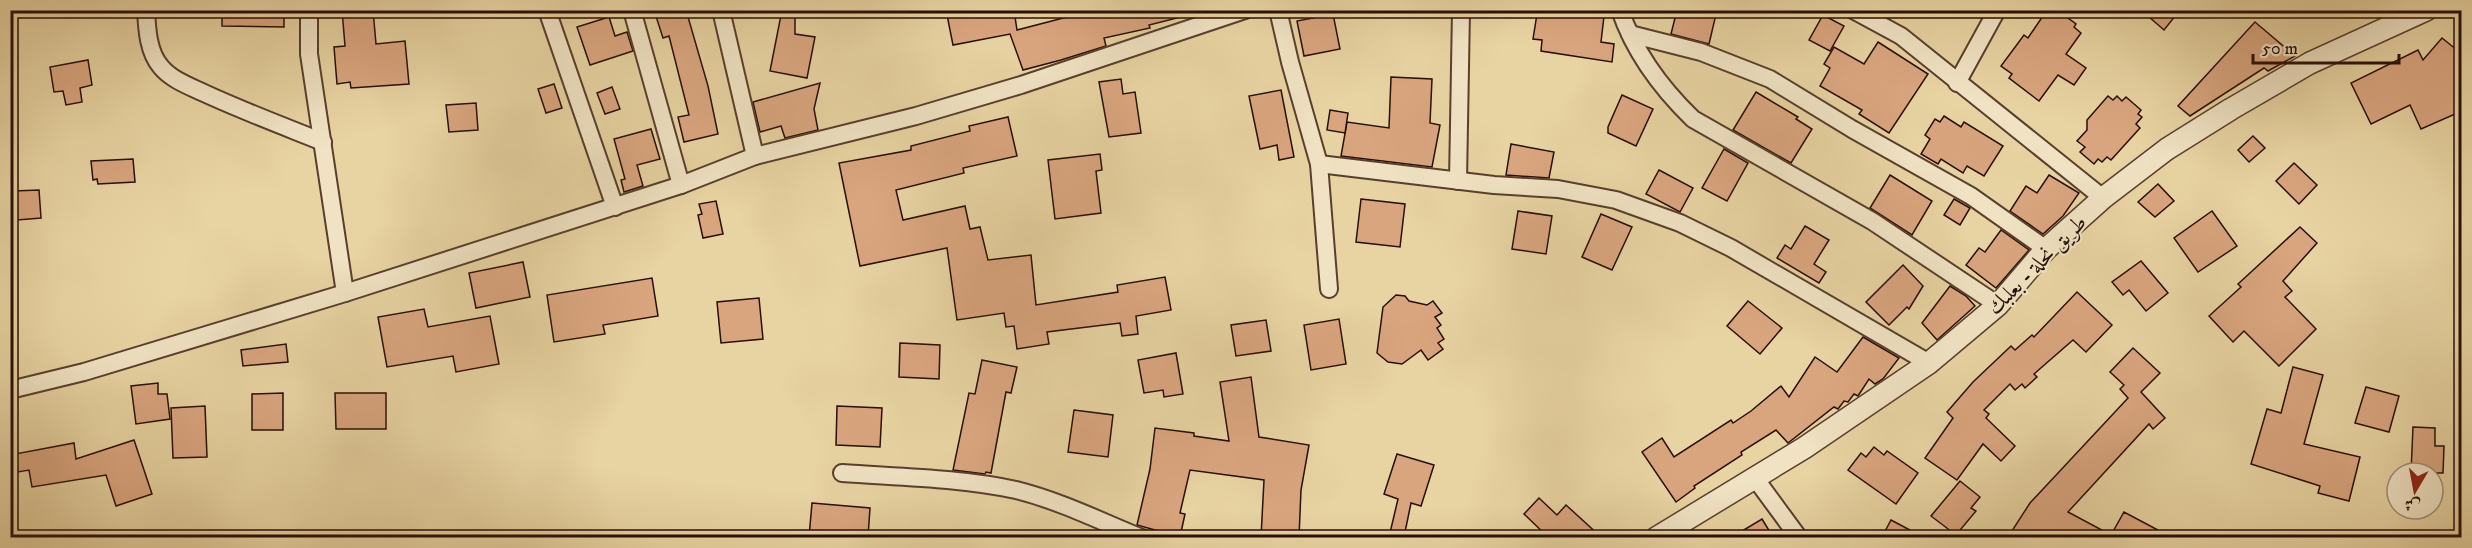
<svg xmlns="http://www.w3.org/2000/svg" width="2472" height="548" viewBox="0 0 2472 548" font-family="'IM FELL DW Pica',Amiri,serif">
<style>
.building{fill:#d9a57f;stroke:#280e06;stroke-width:1.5}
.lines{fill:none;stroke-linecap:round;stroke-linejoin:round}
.minor-casing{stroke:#583f2d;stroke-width:20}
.tertiary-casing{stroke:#583f2d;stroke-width:24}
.minor{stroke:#f0e2c3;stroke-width:16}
.tertiary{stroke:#f0e2c3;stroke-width:21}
.labels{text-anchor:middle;stroke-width:4.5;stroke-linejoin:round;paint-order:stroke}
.street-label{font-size:22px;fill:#280e06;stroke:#f0e2c3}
</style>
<rect width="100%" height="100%" fill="#e8d3a2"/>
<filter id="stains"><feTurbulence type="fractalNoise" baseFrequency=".00333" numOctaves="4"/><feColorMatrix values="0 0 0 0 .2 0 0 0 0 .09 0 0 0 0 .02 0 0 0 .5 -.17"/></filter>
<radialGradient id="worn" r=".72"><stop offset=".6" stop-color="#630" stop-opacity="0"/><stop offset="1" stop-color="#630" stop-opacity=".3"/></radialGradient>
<!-- building -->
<g class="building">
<polygon points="222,10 284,10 284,27 222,26"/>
<polygon points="342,10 373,10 376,44 405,41 409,84 351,88 350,82 337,84 334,47 345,46"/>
<polygon points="654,10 686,10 708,86 718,134 684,142 678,117 689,115 669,36 663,38"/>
<polygon points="782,10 795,10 795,34 815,37 807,78 770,71"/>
<polygon points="946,10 1014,10 1017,30 1094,10 1184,10 1185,16 1149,25 1150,28 1104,38 1106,46 1061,60 1023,70 1010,34 953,45"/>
<polygon points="1546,10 1568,10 1604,16 1601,42 1614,44 1612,62 1541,51 1542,40 1533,39 1537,14 1546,15"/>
<polygon points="1677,10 1717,10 1709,44 1671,34"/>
<polygon points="2047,10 2057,10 2076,24 2074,27 2081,33 2066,54 2086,68 2074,85 2058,75 2039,101 2009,78 2012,74 2001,66 2024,35 2028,38"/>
<polygon points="2141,10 2180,10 2164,30"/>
<polygon points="1333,14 1340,49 1304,56 1297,21"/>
<polygon points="1823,15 1844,26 1830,51 1809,40"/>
<polygon points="609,17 615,36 627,32 633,51 590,65 577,27"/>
<polygon points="2255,22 2295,56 2268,71 2264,68 2190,116 2178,106"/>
<polygon points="2442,38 2462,54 2462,111 2421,129 2410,105 2371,124 2351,83 2418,50 2423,60"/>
<polygon points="1878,42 1928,74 1889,133 1859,114 1862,110 1820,86 1830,68 1824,64 1834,47 1864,64"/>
<polygon points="88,60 92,85 80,88 82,102 66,105 63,91 54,92 50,67"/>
<polygon points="1391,77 1432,79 1430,123 1440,125 1432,167 1341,156 1347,122 1389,128"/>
<polygon points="1121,79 1123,94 1135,92 1141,133 1109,137 1099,82"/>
<polygon points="820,83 814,109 818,130 785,138 781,126 760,132 753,102"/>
<polygon points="554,84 562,108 546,113 538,89"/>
<polygon points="612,87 620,109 605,114 597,93"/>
<polygon points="1281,90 1294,157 1279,160 1277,145 1260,149 1249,96"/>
<polygon points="1756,92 1798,117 1796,119 1812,129 1791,163 1733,130"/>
<polygon points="1622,95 1653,109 1636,146 1608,133 1608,127"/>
<polygon points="2108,96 2113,100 2117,96 2122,101 2126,97 2141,110 2138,114 2142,117 2136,124 2140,128 2111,160 2107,157 2102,162 2098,159 2094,164 2080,152 2085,147 2077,141 2087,130 2087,120"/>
<polygon points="476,103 478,130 449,132 446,105"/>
<polygon points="1330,110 1348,113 1345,133 1327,130"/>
<polygon points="1944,116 1961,127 1964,122 2003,146 1984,176 1967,166 1963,173 1941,159 1938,164 1921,154 1930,139 1925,135 1935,119 1940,122"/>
<polygon points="1008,117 1017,156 963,168 964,173 896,190 903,220 965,206 970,229 980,227 988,260 1031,255 1036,305 1118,292 1117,285 1165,277 1171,310 1136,316 1138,334 1122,336 1120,323 1047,332 1049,344 1017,349 1014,326 1006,327 1004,313 957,320 947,248 860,266 839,163 911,150 911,146 970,131 969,126"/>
<polygon points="651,129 660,159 637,165 643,186 624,192 621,180 625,179 614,139"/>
<polygon points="2253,136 2265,148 2249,162 2238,150"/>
<polygon points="1511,144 1554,152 1549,178 1506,175"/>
<polygon points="1724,149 1748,163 1727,201 1702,188"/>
<polygon points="1100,154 1102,170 1096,171 1101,213 1055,219 1048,160"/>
<polygon points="133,159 135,182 98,184 97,179 93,180 91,161"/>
<polygon points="2294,163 2317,185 2299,204 2276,181"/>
<polygon points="1659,170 1693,188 1680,212 1646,194"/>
<polygon points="1890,175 1932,201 1912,235 1870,208"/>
<polygon points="2049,175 2079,193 2063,216 2043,234 2010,211 2026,186 2037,193"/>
<polygon points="2158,184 2174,201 2155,217 2138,202"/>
<polygon points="39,190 41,218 17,220 14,191"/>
<polygon points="1361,199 1405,204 1400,247 1356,242"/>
<polygon points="1954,199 1970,208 1960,225 1944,215"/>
<polygon points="716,201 723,234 703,238 698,215 702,214 699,204"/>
<polygon points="1518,211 1552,216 1546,254 1512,249"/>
<polygon points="2212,211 2237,246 2198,272 2174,238"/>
<polygon points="1601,214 1632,227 1612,270 1582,257"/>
<polygon points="1805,226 1829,240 1814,264 1826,272 1819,283 1777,258 1785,245 1791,249"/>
<polygon points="2300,227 2317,243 2283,281 2292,291 2285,297 2316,329 2279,366 2244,331 2233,342 2209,316 2241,287 2238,284"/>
<polygon points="2001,230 2029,250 1996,288 1966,265 1979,248 1985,252"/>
<polygon points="2141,261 2168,293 2146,311 2129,290 2123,295 2112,282"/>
<polygon points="523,262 530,297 476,308 469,273"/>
<polygon points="1903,265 1923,286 1909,309 1907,307 1889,325 1866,302"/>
<polygon points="652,278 658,316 603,325 605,334 554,342 547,295"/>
<polygon points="1950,286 1966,296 1975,306 1937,340 1922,323"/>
<polygon points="2077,292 2112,325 2086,352 2073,340 2034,374 2037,377 2025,388 2022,384 2015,390 2010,384 1984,410 1989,414 1986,418 2015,446 2001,461 1983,444 1957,480 1925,458 1953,418 1947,412 1973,382 2011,346 2015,350 2032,335 2034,337"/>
<polygon points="1396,295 1405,296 1409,301 1427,305 1433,301 1442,313 1435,317 1441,325 1437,328 1444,339 1438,343 1443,349 1428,360 1421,350 1402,364 1388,362 1377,353 1383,307"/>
<polygon points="759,298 763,339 721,343 717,302"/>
<polygon points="1748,301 1782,328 1760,354 1727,326"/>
<polygon points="424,309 428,327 490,316 499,364 456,372 453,356 387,367 378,317"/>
<polygon points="1339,319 1346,364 1311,370 1304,325"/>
<polygon points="1266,320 1271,351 1236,356 1231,325"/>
<polygon points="1863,337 1899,358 1883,379 1875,384 1869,379 1858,396 1854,394 1848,402 1844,401 1838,409 1834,407 1788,443 1776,430 1741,452 1742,455 1694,486 1695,488 1676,502 1642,452 1662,438 1674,457 1731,420 1733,423 1751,411 1781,386 1789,397 1815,357 1837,372"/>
<polygon points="900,343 940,345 939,379 899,377"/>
<polygon points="286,344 288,362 243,366 241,350"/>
<polygon points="2133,348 2160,373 2141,392 2165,418 2153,429 2149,424 2068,512 2111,535 2124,512 2171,537 2008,537 2030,503 2128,398 2120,389 2124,385 2110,372"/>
<polygon points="1176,353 1183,394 1164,397 1163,390 1144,393 1138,360"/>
<polygon points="982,360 1017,367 1011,393 1006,392 991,473 986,472 985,474 953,470 969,393 975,394"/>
<polygon points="2293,367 2323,375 2304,444 2360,457 2349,501 2318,493 2320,486 2251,464 2267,409 2281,413"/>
<polygon points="1251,377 1259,437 1309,445 1301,490 1299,537 1261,537 1264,480 1190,470 1180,513 1185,514 1180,537 1137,525 1150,469 1155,428 1194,433 1194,436 1229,441 1220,382"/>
<polygon points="158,383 158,394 167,394 170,419 136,424 131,386"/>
<polygon points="2366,387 2399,396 2389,432 2355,423"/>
<polygon points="283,393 283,430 252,430 252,394"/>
<polygon points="335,393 386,393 386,429 336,429"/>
<polygon points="205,406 207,457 173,458 171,408"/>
<polygon points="837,406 882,408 880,447 836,445"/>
<polygon points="1074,410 1113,415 1108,457 1068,452"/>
<polygon points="2413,427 2435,428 2435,446 2444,446 2443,473 2411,473"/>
<polygon points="134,440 152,494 116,506 106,475 32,487 29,470 18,472 15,454 74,443 76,459"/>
<polygon points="1874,447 1884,455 1887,451 1918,473 1896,504 1848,470 1861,453 1866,457"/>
<polygon points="1397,454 1434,465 1421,506 1411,503 1404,537 1389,537 1398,499 1384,494"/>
<polygon points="1960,481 1980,497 1971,508 1976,511 1956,535 1931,516"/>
<polygon points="1539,498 1557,515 1566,505 1601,537 1548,537 1524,514"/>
<polygon points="812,503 870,508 868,537 809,537"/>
<polygon points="1762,519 1773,537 1732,537"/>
<polygon points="1891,520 1923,537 1882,537"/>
</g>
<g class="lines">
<defs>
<g id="minor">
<path d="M 146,10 C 147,29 148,52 161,67 C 172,80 189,86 204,93 C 243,111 283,126 323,142"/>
<polyline points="309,10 309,54 345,293"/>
<polyline points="547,10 615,207"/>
<polyline points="632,10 681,185"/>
<polyline points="721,10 755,156"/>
<polyline points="1278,10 1290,62 1319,164 1329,289"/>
<path d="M 1620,10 C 1634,51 1662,89 1693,119 L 1872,221 L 1998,305"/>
<polyline points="1853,10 1901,36 2103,198"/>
<polyline points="1630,34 1701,52 1770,79 1852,129 1971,196 2046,249"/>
<polyline points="1957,83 1997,10"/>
<polyline points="1319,164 1494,185 1558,189 1616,200 1680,223 1731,248 1929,363"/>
<polyline points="1458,181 1461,10"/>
<polyline points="10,390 84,372 345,293 681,185 755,156 916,116 1021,85 1245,10"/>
<path d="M 842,473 C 898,477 962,478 1016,490 C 1060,501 1100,521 1142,538"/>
<polyline points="1755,478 1799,538"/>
</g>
<polyline id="tertiary" points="1656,538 1804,448 1929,363 1998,305 2046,249 2103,198 2167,149 2231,109 2310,63 2426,10"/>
</defs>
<!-- minor casing -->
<use href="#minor" class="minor-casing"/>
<!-- tertiary casing -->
<use href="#tertiary" class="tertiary-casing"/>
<!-- minor -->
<use href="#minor" class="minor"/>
<!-- tertiary -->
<use href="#tertiary" class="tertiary"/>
</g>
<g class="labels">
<!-- street labels -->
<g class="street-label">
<text transform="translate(2036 264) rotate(-45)" y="8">طريق نحلة - بعلبك</text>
</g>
</g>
<!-- margin -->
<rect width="2472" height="548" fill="none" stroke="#e8d3a2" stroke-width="36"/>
<rect x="12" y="12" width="2448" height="524" fill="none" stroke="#280e06" stroke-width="3"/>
<rect x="18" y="18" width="2436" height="512" fill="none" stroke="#280e06" stroke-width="1.5"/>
<!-- north arrow -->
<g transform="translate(2415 491) rotate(190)"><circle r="28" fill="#f0e2c3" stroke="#a08d77" stroke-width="1.5"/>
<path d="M0-4.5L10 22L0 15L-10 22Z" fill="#8f2418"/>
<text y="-9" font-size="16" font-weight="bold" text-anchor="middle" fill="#280e06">ش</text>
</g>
<!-- scale -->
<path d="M2253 54v9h146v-9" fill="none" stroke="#280e06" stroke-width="3"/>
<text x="2262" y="54" font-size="18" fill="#280e06" stroke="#f0e2c3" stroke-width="4.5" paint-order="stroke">50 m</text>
<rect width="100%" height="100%" filter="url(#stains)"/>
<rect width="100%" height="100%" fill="url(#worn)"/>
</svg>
